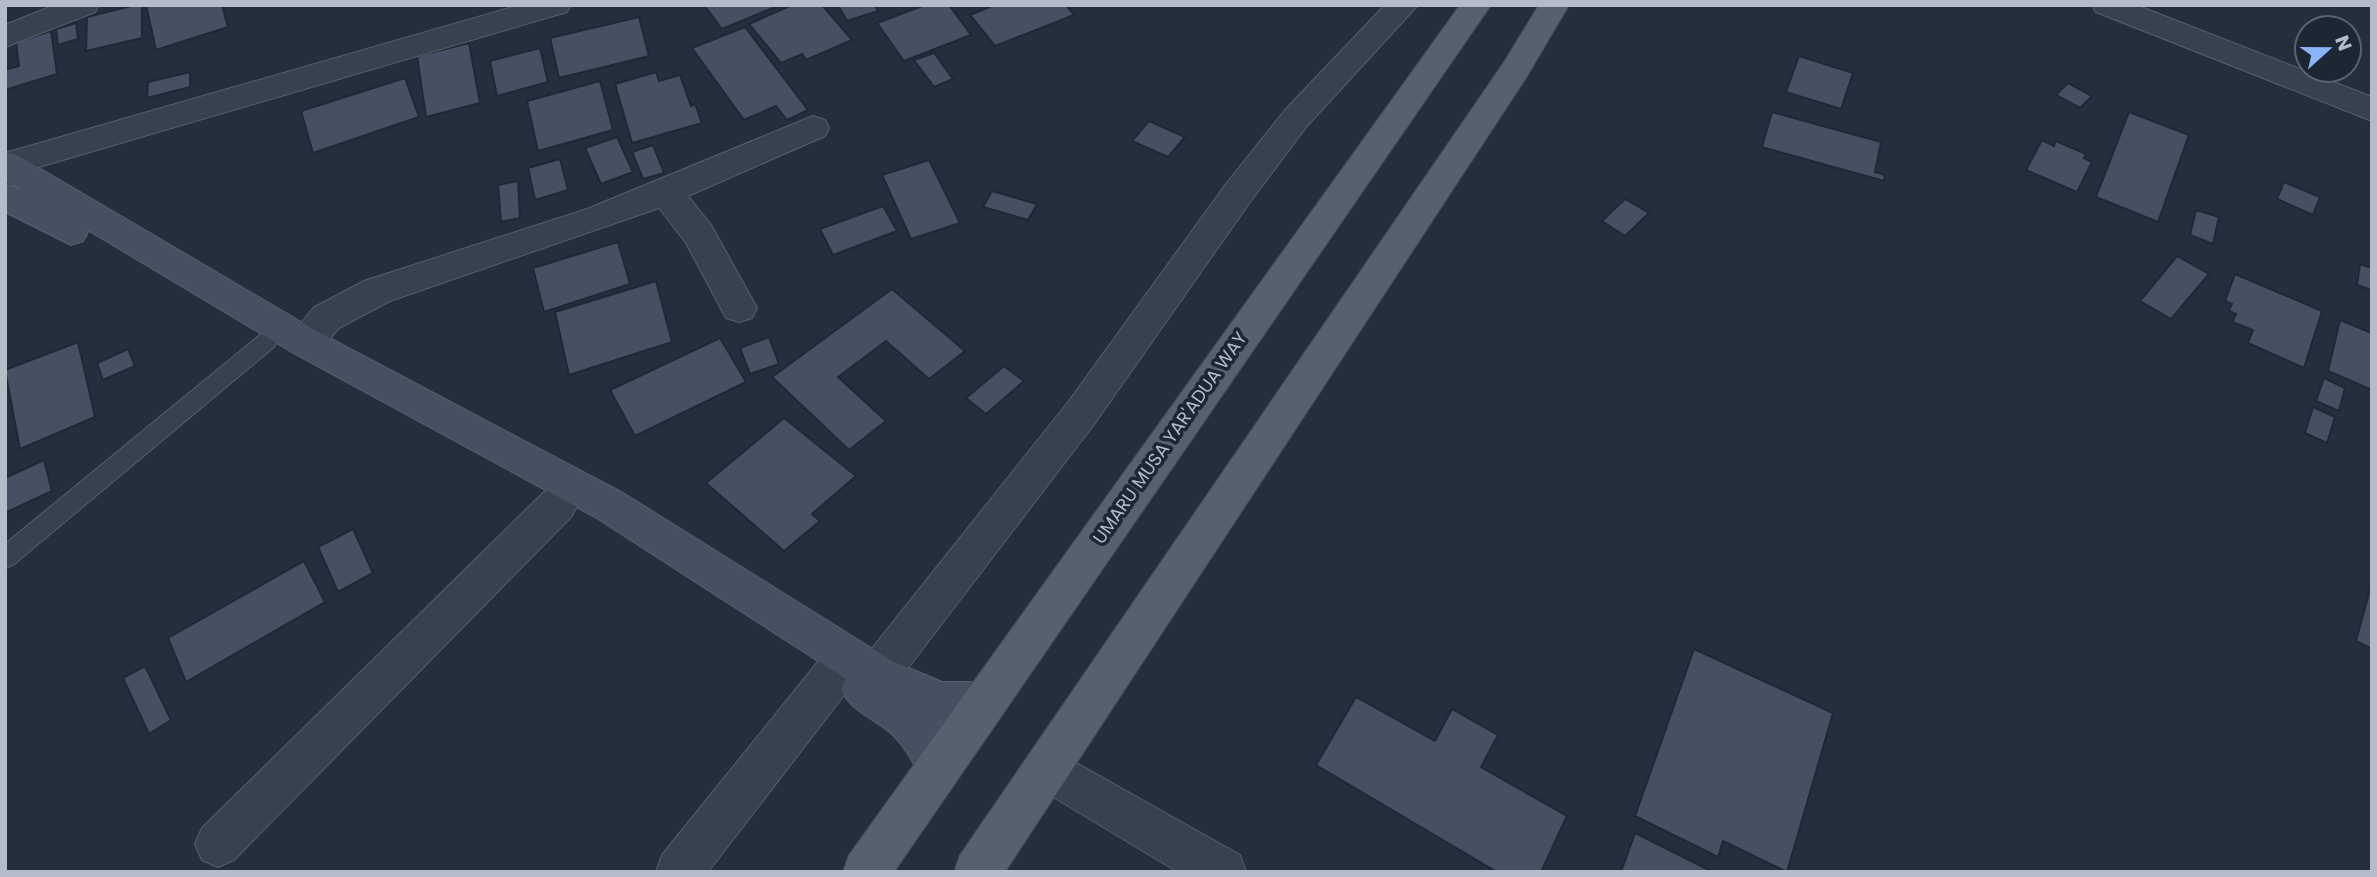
<svg xmlns="http://www.w3.org/2000/svg" width="2377" height="877" viewBox="0 0 2377 877" font-family="Poppins,sans-serif">
<style>
.building{fill:#455162;stroke:#1f2835;stroke-width:2}
.lines{fill:none;stroke-linecap:round;stroke-linejoin:round}
.service-casing{stroke:#565f6c;stroke-width:2}
.minor-casing{stroke:#565f6c;stroke-width:2}
.secondary-casing{stroke:#565f6c;stroke-width:2}
.primary-casing{stroke:#414a57;stroke-width:2}
.service{fill:#38414e;fill-rule:evenodd}
.minor{fill:#38414e;fill-rule:evenodd}
.secondary{fill:#465061;fill-rule:evenodd}
.primary{fill:#56606e;fill-rule:evenodd}
.labels{text-anchor:middle;stroke-width:7;stroke-linejoin:round;paint-order:stroke}
.street-label{font-size:18px;fill:#b4bcc9;stroke:#1d2633}
</style>
<rect width="100%" height="100%" fill="#242f3e"/>
<!-- building -->
<g class="building">
<polygon points="135,5 142,5 142,38 86,51 87,17"/>
<polygon points="146,5 222,5 228,27 156,50"/>
<polygon points="704,5 780,5 722,29"/>
<polygon points="792,5 822,5 852,40 806,60 802,54 781,63 749,24"/>
<polygon points="838,5 875,5 878,11 847,21"/>
<polygon points="925,5 949,5 971,35 904,61 877,23"/>
<polygon points="994,5 1066,5 1074,15 995,46 970,15"/>
<polygon points="639,17 649,56 559,78 550,38"/>
<polygon points="76,23 78,39 58,45 56,29"/>
<polygon points="745,27 808,110 787,120 776,106 744,120 692,48"/>
<polygon points="51,31 57,74 5,90 5,70 19,66 16,42"/>
<polygon points="469,43 480,103 426,117 417,56"/>
<polygon points="540,48 548,82 497,96 490,61"/>
<polygon points="934,53 953,79 934,87 914,60"/>
<polygon points="1799,56 1853,73 1841,109 1786,92"/>
<polygon points="190,72 190,87 147,98 148,82"/>
<polygon points="656,72 659,81 680,75 691,106 695,104 702,123 632,143 615,84"/>
<polygon points="405,78 419,117 313,153 301,111"/>
<polygon points="600,81 613,130 538,151 527,101"/>
<polygon points="2068,83 2092,96 2080,108 2056,95"/>
<polygon points="1772,112 1881,142 1875,172 1885,175 1884,181 1762,147"/>
<polygon points="2129,112 2189,135 2158,222 2096,197"/>
<polygon points="1149,121 1185,137 1168,157 1132,141"/>
<polygon points="617,137 633,172 601,184 585,148"/>
<polygon points="2042,140 2054,146 2056,141 2086,154 2084,158 2092,162 2077,192 2026,170"/>
<polygon points="653,145 664,173 643,179 632,152"/>
<polygon points="560,159 568,190 535,200 528,168"/>
<polygon points="929,160 960,223 911,239 882,175"/>
<polygon points="518,181 520,218 501,222 498,185"/>
<polygon points="2284,182 2320,197 2313,215 2277,199"/>
<polygon points="992,191 1037,204 1028,220 983,207"/>
<polygon points="1625,199 1649,213 1625,236 1602,221"/>
<polygon points="883,206 897,231 833,255 820,229"/>
<polygon points="2196,210 2219,217 2213,244 2190,235"/>
<polygon points="618,242 630,284 544,312 533,268"/>
<polygon points="2177,256 2209,274 2171,319 2140,301"/>
<polygon points="2360,264 2372,268 2372,290 2357,285"/>
<polygon points="2235,274 2322,311 2304,368 2248,343 2253,330 2232,322 2236,314 2229,311 2232,304 2225,301"/>
<polygon points="656,281 672,342 569,375 555,312"/>
<polygon points="892,289 965,351 929,379 886,341 838,377 886,421 849,450 772,377"/>
<polygon points="2340,320 2372,333 2372,390 2328,371"/>
<polygon points="769,337 779,364 750,374 740,348"/>
<polygon points="720,338 746,382 635,436 610,390"/>
<polygon points="78,342 95,417 20,449 5,370"/>
<polygon points="128,349 135,366 103,380 97,363"/>
<polygon points="1004,366 1024,381 986,414 966,398"/>
<polygon points="2324,378 2345,388 2339,411 2316,401"/>
<polygon points="2313,407 2335,417 2327,443 2305,433"/>
<polygon points="784,418 856,476 812,514 820,521 784,551 706,483"/>
<polygon points="44,460 52,491 5,513 5,478"/>
<polygon points="353,529 373,573 338,592 318,547"/>
<polygon points="304,561 325,602 186,682 168,638"/>
<polygon points="2370,589 2372,590 2372,649 2356,641"/>
<polygon points="1694,649 1833,713 1787,872 1723,841 1718,857 1635,816"/>
<polygon points="145,666 171,720 149,734 123,678"/>
<polygon points="1356,697 1435,741 1452,709 1498,735 1481,767 1567,816 1541,872 1497,872 1316,765"/>
<polygon points="1635,833 1713,872 1621,872"/>
</g>
<g class="lines">
<defs>
<polygon id="service" points="267,333 274,335 277,341 274,347 13,565 5,568 5,544 260,335"/>
<g id="minor">
<polygon points="55,5 99,5 95,12 5,47 5,25"/>
<polygon points="520,5 571,5 567,12 5,177 5,153"/>
<polygon points="1385,5 1418,5 1307,126 1250,202 1095,423 892,689 877,695 862,689 856,676 851,686 708,872 656,872 662,855 821,658 836,652 851,658 857,671 862,661 1069,401 1226,184 1285,110"/>
<polygon points="2092,5 2136,5 2372,97 2372,121 2096,12"/>
<polygon points="813,116 825,120 829,128 825,136 688,196 711,225 757,308 752,318 739,322 726,318 686,243 659,208 390,301 339,328 318,352 305,357 292,352 287,342 313,308 364,281 587,209"/>
<polygon points="558,487 572,492 578,504 572,516 234,860 218,867 202,860 195,844 202,828 544,492"/>
<polygon points="1046,746 1240,855 1246,872 1178,872 1030,783 1024,768 1030,753"/>
</g>
<path id="secondary" d="M 5,152 L 17,155 L 318,332 L 623,493 L 892,661 L 942,682 L 983,682 L 998,688 L 1005,703 L 998,718 L 983,724 L 939,723 L 961,767 L 955,782 L 939,789 L 923,782 C 915,766 907,749 894,736 C 876,719 851,712 841,689 L 846,679 L 595,517 L 292,352 L 86,229 L 88,232 L 83,241 L 71,245 L 5,212 L 5,184 L 22,190 L 5,180 Z"/>
<g id="primary">
<polygon points="1460,5 1491,5 894,872 843,872 849,855"/>
<polygon points="1539,5 1569,5 1526,78 1005,872 954,872 960,855 1504,62"/>
</g>
</defs>
<!-- service casing -->
<use href="#service" class="service-casing"/>
<!-- minor casing -->
<use href="#minor" class="minor-casing"/>
<!-- secondary casing -->
<use href="#secondary" class="secondary-casing"/>
<!-- primary casing -->
<use href="#primary" class="primary-casing"/>
<!-- service -->
<use href="#service" class="service"/>
<!-- minor -->
<use href="#minor" class="minor"/>
<!-- secondary -->
<use href="#secondary" class="secondary"/>
<!-- primary -->
<use href="#primary" class="primary"/>
</g>
<g class="labels">
<!-- street labels -->
<g class="street-label">
<text transform="translate(1170 438) rotate(-55)" y="6">UMARU MUSA YAR'ADUA WAY</text>
</g>
</g>
<!-- border -->
<rect width="2377" height="877" fill="none" stroke="#b4bcc9" stroke-width="14"/>
<!-- north arrow -->
<g transform="translate(2328 49) rotate(69)"><circle r="33" fill="#1d2633" stroke="#59626f" stroke-width="2"/>
<path d="M0-5L12 26L0 18L-12 26Z" fill="#8ab4f8"/>
<text y="-10" font-size="19" font-weight="bold" text-anchor="middle" fill="#b4bcc9">N</text>
</g>
</svg>
